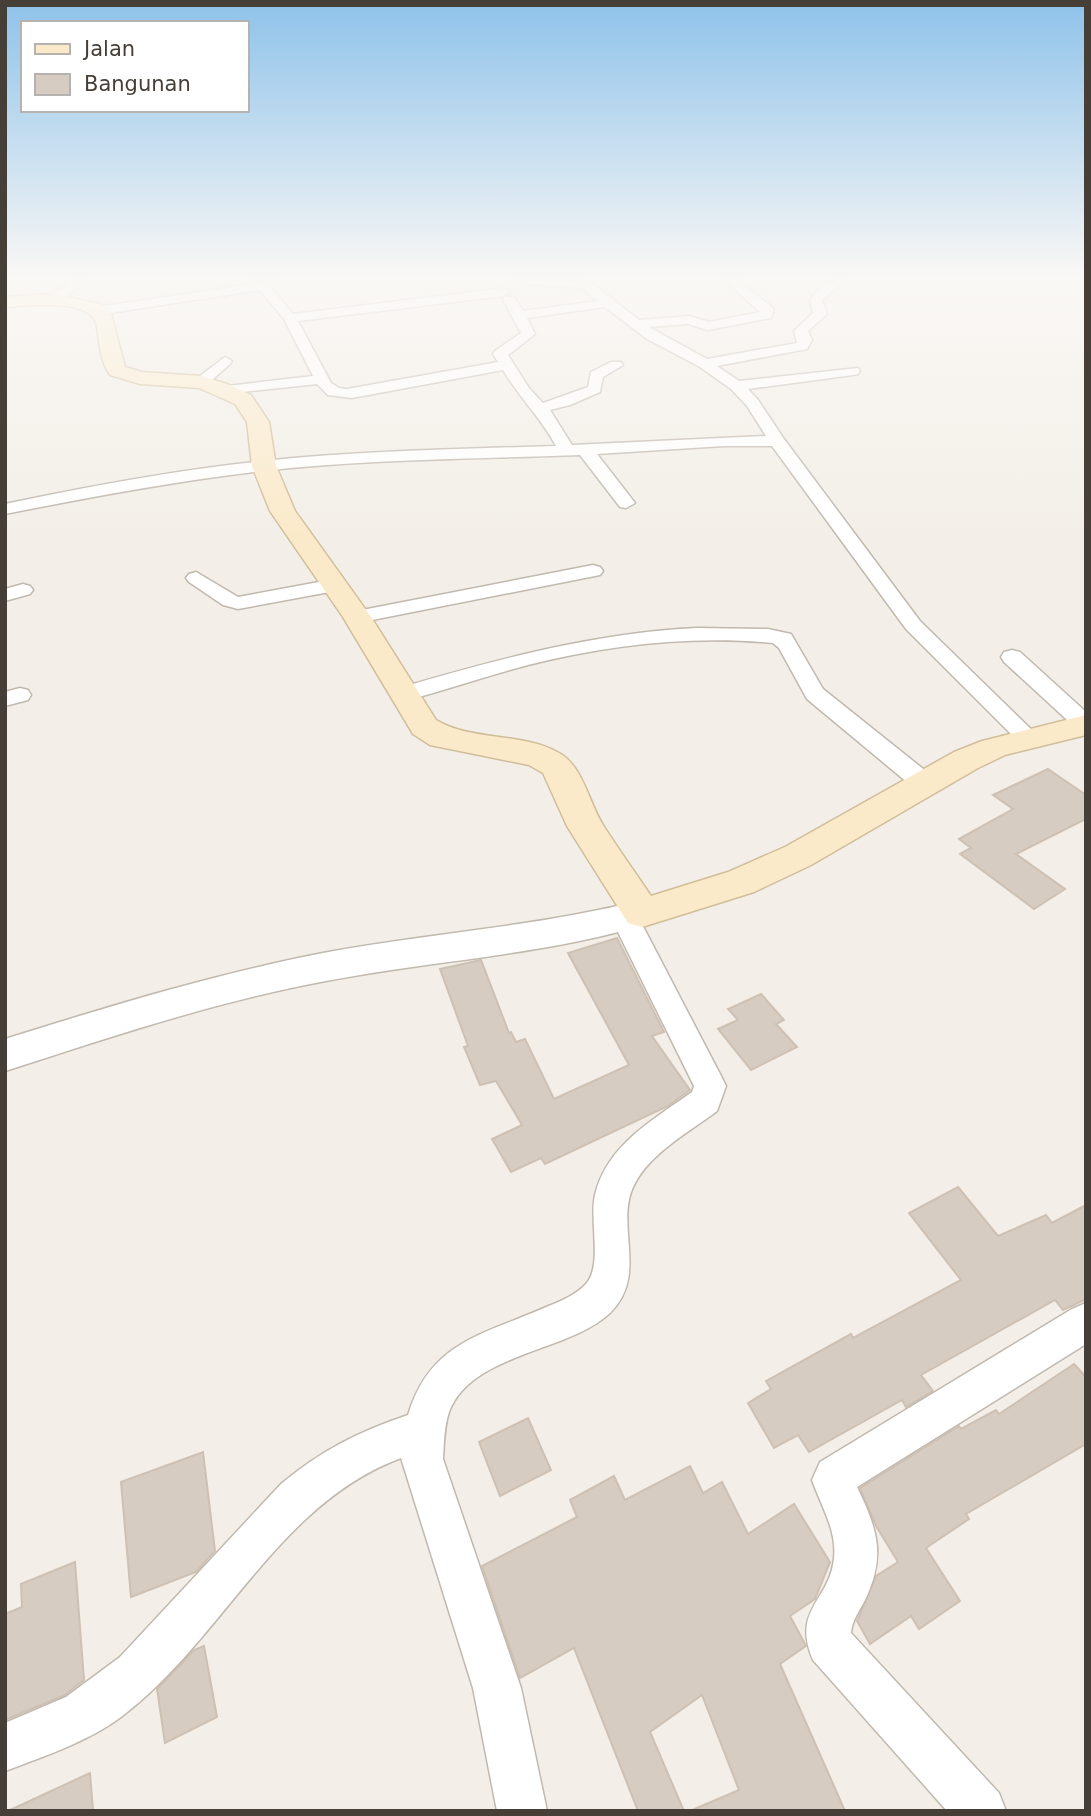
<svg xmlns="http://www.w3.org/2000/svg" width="1091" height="1816" viewBox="0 0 1091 1816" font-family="'DejaVu Sans',sans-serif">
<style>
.building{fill:#d7ccc1;stroke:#cec0b2;stroke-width:2}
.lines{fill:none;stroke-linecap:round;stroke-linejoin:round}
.minor-casing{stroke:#c1b8ae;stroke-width:3}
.tertiary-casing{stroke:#c1b8ae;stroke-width:3}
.secondary-casing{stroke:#d0bd9a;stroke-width:3}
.minor{fill:#fff;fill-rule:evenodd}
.tertiary{fill:#fff;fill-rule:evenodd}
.secondary{fill:#fbeaca;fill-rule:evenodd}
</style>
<rect width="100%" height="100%" fill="#f3efe8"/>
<!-- building -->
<g class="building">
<polygon points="1048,769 1086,795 1086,819 1016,854 1065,889 1034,909 960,854 971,848 959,839 1013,809 993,795"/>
<polygon points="617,938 664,1032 652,1036 690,1090 668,1106 545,1164 541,1158 511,1172 492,1139 522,1125 496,1081 480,1085 464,1047 468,1046 440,969 481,960 509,1033 511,1032 516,1042 525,1039 554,1099 629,1065 568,953"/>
<polygon points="761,994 784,1020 776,1024 797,1047 751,1070 718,1029 738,1020 728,1009"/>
<polygon points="958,1187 998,1236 1046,1215 1052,1223 1086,1205 1086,1299 1063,1310 1055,1300 921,1375 933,1391 906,1407 902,1400 809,1452 798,1435 774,1448 748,1403 771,1389 766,1381 851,1334 853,1338 961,1280 909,1213"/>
<polygon points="1074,1364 1086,1377 1086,1444 966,1514 969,1519 926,1548 960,1601 919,1629 911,1616 870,1644 857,1621 876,1576 898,1562 876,1526 860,1488 959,1426 961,1429 996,1410 999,1414"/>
<polygon points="528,1418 551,1470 500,1496 479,1442"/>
<polygon points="203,1452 215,1551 196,1572 131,1597 121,1482"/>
<polygon points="690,1466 703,1493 722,1482 748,1534 794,1504 830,1562 815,1599 790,1616 806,1646 780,1664 845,1811 690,1811 739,1790 702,1695 650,1732 684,1811 638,1811 574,1648 520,1678 482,1566 577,1517 570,1500 614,1476 625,1500"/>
<polygon points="75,1562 84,1680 65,1695 5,1720 5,1614 22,1607 21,1584"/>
<polygon points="204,1646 217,1717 165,1743 157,1689 194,1650"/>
<polygon points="90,1773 93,1811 8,1811"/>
</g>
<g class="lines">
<defs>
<g id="minor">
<polygon points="73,280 86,280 60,302 50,302 50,296"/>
<path d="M 265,280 L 279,280 L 270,287 L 293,314 L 504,288 L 510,292 L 504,296 L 298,321 L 331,383 L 339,388 L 347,389 L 498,362 L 493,354 L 495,351 L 521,333 L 503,300 L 504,297 L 514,297 L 523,311 L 597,301 L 582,288 L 524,284 L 518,280 L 589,281 L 639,320 L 689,316 L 709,322 L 760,312 L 724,280 L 737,280 L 772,307 L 774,310 L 771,318 L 708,330 L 688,324 L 649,327 L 707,359 L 797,343 L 794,331 L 813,313 L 810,300 C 819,286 829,280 845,280 L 822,300 L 827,314 L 808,331 L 812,340 L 807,349 L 717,366 L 739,381 L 858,368 L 860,371 L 858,374 L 853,375 L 748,389 L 758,400 L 784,439 L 920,621 L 1041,739 L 1037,744 L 1029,746 L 1021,744 L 906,629 L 772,446 L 724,446 L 597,454 L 635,503 L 626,508 L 620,507 L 580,455 C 474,459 367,459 262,471 C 175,481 90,497 5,514 L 5,504 C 91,486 176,470 263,461 C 360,451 458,449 556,446 C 541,418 519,397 503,370 L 352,398 L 328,395 L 317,384 L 222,394 L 219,391 L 227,386 L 313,376 L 284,319 L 260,290 L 97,315 L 90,311 L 97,307 L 260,283 ZM 605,307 L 647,339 L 700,367 L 731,389 L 747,406 L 766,436 L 572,445 L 550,410 L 570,405 L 600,392 L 603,377 L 623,365 L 621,362 L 611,362 L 591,372 L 588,387 L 543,403 L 529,388 L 508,355 L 535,334 L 527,318 Z"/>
<polygon points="225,357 232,361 230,364 206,385 196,385 193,382 196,379"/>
<polygon points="593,565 600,567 603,571 600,575 357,623 350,621 347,617 350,613 357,611"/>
<polygon points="196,572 238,597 335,579 342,581 345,585 342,589 335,591 238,609 223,605 189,582 186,578 189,574"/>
<polygon points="23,584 30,586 33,590 30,594 5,601 5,589"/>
<path d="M 697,628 L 768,629 L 791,634 L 823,689 L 932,776 L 935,782 L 932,788 L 923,790 L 914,788 L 807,699 L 779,648 L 773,643 C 692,635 607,645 528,665 C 486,676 446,690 404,701 L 396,699 L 393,694 L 396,689 C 495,660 593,633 697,628 Z"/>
<polygon points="1012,650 1020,652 1086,712 1086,732 1078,730 1004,662 1001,657 1004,652"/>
<polygon points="20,688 28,690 31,695 28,700 5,706 5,692"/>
<path d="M 625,908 L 635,911 L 721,1076 L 726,1086 L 717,1111 C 689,1132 650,1153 634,1185 C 614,1225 649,1275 610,1313 C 569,1352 471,1353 449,1412 C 444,1427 444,1443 443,1459 L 521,1688 L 547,1811 L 497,1811 L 473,1688 L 401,1458 C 277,1504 223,1640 121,1717 C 87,1742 45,1756 5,1771 L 5,1723 L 66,1697 L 120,1657 L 281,1484 C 322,1450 358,1432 408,1415 C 430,1342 482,1335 544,1308 C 558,1302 575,1296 586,1284 C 603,1265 589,1220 595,1195 C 607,1145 653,1120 692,1092 L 694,1086 L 611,918 L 615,911 Z"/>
<path d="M 1086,1303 L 1086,1344 L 857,1487 C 877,1529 886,1554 866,1598 C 860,1610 852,1620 851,1633 L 999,1793 L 1006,1811 L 947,1811 L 813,1660 C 791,1609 830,1601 834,1558 C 837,1530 821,1506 812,1480 L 820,1462 L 1072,1309 Z"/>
</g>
<path id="tertiary" d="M 642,900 L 654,904 L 660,913 L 654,922 C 548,955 435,960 326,981 C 217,1001 111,1037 5,1071 L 5,1039 C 110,1006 215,974 323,953 C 429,933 537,927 642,900 Z"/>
<path id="secondary" d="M 55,294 L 100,304 L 111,314 L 125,367 L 142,372 L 201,376 L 227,384 L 251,395 L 269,422 L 276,466 L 295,511 L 371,617 L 436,720 C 473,742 523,732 559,753 C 583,766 589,803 603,825 C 618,849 635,872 651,896 L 728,872 L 785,847 L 954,752 L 982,741 L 1086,715 L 1086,735 L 1005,755 L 978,768 L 811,865 L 754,892 L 642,927 L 628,923 L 567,826 L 543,773 L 529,765 L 430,745 L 413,734 L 343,617 L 270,511 L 252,466 L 247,422 L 235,404 L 199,388 L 140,384 L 110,375 C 99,359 100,341 96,323 C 89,298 25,306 5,307 L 5,297 Z"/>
</defs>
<!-- minor casing -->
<use href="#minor" class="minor-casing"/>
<!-- tertiary casing -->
<use href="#tertiary" class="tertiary-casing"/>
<!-- secondary casing -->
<use href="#secondary" class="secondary-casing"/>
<!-- minor -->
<use href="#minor" class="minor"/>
<!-- tertiary -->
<use href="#tertiary" class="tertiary"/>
<!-- secondary -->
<use href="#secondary" class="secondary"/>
</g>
<!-- sky -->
<linearGradient id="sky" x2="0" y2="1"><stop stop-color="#8ec2ea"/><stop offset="0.52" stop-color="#faf8f5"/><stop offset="1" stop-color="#faf8f5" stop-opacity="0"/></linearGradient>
<rect width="1091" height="534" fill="url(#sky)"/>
<!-- border -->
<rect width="1091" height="1816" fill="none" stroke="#463f37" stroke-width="14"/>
<!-- legend -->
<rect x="21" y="21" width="228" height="91" fill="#ffffff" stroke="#b5b2af" stroke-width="2"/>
<rect x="35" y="44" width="35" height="10" fill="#fbeaca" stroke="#b5b2af" stroke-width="2"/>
<text x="84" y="56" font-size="21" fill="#463f37">Jalan</text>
<rect x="35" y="74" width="35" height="21" fill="#d7ccc1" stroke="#b5b2af" stroke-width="2"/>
<text x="84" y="91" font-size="21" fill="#463f37">Bangunan</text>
</svg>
